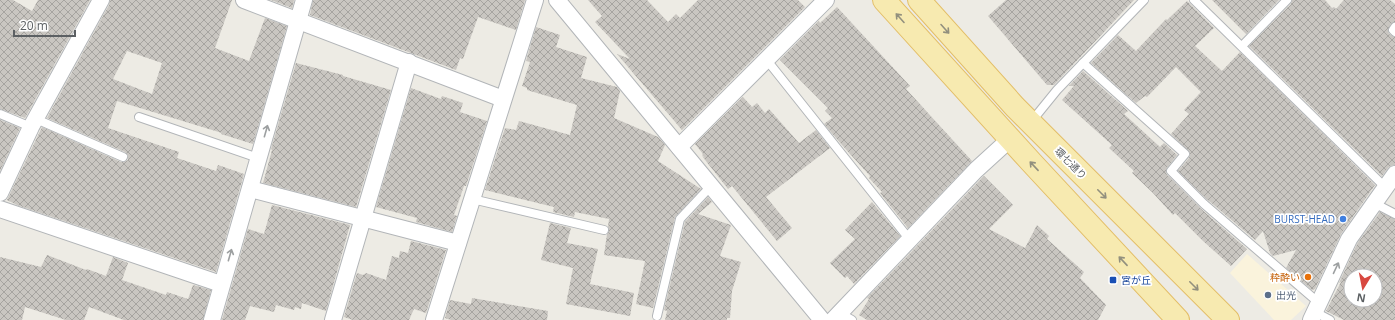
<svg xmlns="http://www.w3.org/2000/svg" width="1395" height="320" viewBox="0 0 1395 320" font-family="'Open Sans','Noto Sans JP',sans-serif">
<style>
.commercial{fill:#faf3dc}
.building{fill:url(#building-cross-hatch);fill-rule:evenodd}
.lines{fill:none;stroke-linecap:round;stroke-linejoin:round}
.lane-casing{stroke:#b2b5b8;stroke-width:10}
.street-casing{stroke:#b2b5b8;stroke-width:18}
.primary-casing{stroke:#e3be67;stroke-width:24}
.lane{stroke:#fff;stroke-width:8}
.street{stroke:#fff;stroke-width:16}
.primary{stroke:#f7eab0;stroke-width:22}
.oneway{stroke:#92907e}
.oneway2{stroke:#9da0a1}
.shop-dot{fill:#3f7fe0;stroke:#fff;stroke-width:1.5}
.food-dot{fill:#e8710a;stroke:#fff;stroke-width:1.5}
.transit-dot{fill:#1a4fb4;stroke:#fff;stroke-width:1.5}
.service-dot{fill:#5c6f8a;stroke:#fff;stroke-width:1.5}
.labels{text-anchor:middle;stroke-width:3.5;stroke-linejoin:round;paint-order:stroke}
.street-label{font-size:10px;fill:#5c6063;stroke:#fff}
.shop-label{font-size:10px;fill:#366cbe;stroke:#fff;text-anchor:end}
.food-label{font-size:10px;fill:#c56008;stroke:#fff;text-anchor:end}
.transit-label{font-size:10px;fill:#164399;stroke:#fff;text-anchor:start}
.service-label{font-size:10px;fill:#4e5e75;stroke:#fff;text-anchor:start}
</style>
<defs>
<pattern id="building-cross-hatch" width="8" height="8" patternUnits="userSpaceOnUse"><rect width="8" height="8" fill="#c9c6c1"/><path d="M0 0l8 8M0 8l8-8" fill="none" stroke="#a6a4a0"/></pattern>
</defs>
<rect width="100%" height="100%" fill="#edebe4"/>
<!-- commercial -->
<polygon class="commercial" points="1247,254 1306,306 1291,320 1274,320 1230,273"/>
<!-- building -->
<g class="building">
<polygon points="0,0 13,0 32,11 38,0 90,0 25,118 0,109"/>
<path d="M 110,0 L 232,0 L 215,48 L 249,61 L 265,18 L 287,26 L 253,144 L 221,134 L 222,133 L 117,101 L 108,128 L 179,152 L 177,158 L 216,171 L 218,165 L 244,174 L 216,272 L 17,205 L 7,200 L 42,127 L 121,162 L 124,162 L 128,160 L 128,156 L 125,152 L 47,118 L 109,5 ZM 127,51 L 162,63 L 152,94 L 113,79 Z"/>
<polygon points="271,0 294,0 292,8"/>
<polygon points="313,0 525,0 516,30 478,17 463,59 460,58 456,70 310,15"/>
<polygon points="588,0 647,0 668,22 676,14 680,18 698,0 798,0 805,7 682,130 617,54 630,59 595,22 602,16"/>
<polygon points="1006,0 1134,0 1054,85 1047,85 988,16"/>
<polygon points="1212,0 1279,0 1246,34"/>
<polygon points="1292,0 1325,0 1332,8 1334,7 1336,9 1344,0 1390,0 1395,4 1395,22 1391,24 1388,30 1389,34 1395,37 1395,165 1391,166 1388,168 1382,176 1249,46 1291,4"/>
<polygon points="1187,1 1214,28 1195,46 1222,71 1240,52 1375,185 1341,234 1315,289 1312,290 1286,268 1296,250 1273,256 1270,253 1263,231 1255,240 1208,200 1178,171 1189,158 1190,153 1171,134 1189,114 1184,110 1201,92 1176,67 1147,97 1145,96 1136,103 1091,63 1118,35 1136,51 1166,19 1167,20"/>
<polygon points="837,7 910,86 906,89 972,161 908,228 880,193 882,192 869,178 870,176 842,145 824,124 832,118 825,111 828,108 780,60 819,21 820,23"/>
<polygon points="536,27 560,35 556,47 587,57 581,78 617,87 620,91 614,118 658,137 665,145 658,161 701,189 675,217 653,308 636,304 645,261 604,255 607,234 609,231 608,227 609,219 575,212 574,217 553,212 554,207 485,190 505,128 516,130 519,121 570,135 577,105 527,90 527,88 522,86 530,62 526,61"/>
<polygon points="296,63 343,75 343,76 391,90 356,207 263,183 272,150 271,149"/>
<polygon points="1083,71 1128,111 1124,114 1160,147 1164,143 1177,155 1167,168 1166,172 1167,175 1200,208 1247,249 1231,266 1203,241 1175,213 1173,215 1153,193 1132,173 1134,171 1109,148 1112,145 1062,100 1074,86 1069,86"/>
<polygon points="411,88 441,99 442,96 463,103 460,112 487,121 466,186 464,186 454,215 457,216 452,232 416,222 417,218 376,207"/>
<polygon points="743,97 752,107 757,103 765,113 769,109 799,143 816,130 830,148 766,197 792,228 777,241 732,186 728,189 702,156 705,158 702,155 703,154 695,144"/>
<polygon points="0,120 20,128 0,171"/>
<polygon points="984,176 1013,205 989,229 1025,248 1037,225 1049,236 1047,239 1084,272 1080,278 1106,305 1098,320 867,320 859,315 869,299 867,298"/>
<polygon points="708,197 712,202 698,214 731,225 720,256 741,262 732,291 730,318 727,318 727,320 665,320 667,311 664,310 685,222"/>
<polygon points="872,202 900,236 854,284 847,276 845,278 830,263 855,239 845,230"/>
<polygon points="272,205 350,225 326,311 302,303 301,309 295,307 294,310 276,305 274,312 250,306 245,320 222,320 248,229 264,234"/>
<path d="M 1380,212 L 1395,219 L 1395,320 L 1344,320 L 1326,311 L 1341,282 L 1339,283 L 1357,244 ZM 1351,276 L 1375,276 L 1375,300 L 1351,300 Z"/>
<polygon points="550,223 571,228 567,243 598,249 590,284 634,293 630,316 566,304 573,268 541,260"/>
<polygon points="411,241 446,250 426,313 414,309 409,320 353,320 344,317 357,273 363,275 366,273 386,280 392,256 399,258 400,251 408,253"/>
<polygon points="47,255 86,270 87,269 106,276 113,257 128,263 122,280 166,295 167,292 188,299 193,285 211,290 203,320 124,320 89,307 84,320 66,320 25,307 22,320 0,320 0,257 41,267"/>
<polygon points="472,298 548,311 547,320 451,320 445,318 450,300 471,304"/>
</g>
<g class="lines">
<defs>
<g id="lane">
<polyline points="1194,0 1385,187"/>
<polyline points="1395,27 1393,30 1395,32"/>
<polyline points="1242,46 1287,0"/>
<polyline points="766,59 910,240"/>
<polyline points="1083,63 1185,154 1171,171 1204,204 1319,303"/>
<polyline points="0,114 31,127"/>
<polyline points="139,117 258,158"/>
<polyline points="36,119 123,157"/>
<polyline points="1031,122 1057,90 1144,0"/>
<polyline points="472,199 604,230"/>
<polyline points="1374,203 1395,214"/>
<polyline points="1315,312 1330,320"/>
<polyline points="840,313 852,320"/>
<polyline points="657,316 680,219 711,186"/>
</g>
<g id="street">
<polyline points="244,0 503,99"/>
<polyline points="557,0 822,320"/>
<polyline points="679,147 826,0"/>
<polyline points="250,189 458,243"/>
<polyline points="0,193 31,127 101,0"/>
<polyline points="0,209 221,284"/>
<polyline points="212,320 304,0"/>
<polyline points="333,320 409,62"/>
<polyline points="434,320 535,0"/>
<polyline points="833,320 976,170 1010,139"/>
<polyline points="1311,320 1349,239 1395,174"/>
</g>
<g id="primary">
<polyline points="884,0 1032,163 1178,320"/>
<polyline points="919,0 1015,107 1228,320"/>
</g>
</defs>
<!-- lane casing -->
<use href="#lane" class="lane-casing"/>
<!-- street casing -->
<use href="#street" class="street-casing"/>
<!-- primary casing -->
<use href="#primary" class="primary-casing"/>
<!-- lane -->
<use href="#lane" class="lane"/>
<!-- street -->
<use href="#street" class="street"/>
<!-- primary -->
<use href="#primary" class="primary"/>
</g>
<!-- one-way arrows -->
<defs><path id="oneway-shaft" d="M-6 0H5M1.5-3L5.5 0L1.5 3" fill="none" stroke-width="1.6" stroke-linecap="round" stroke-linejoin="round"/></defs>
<g class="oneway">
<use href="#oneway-shaft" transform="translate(900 18) rotate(-132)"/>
<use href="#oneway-shaft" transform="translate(945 29) rotate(48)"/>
<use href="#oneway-shaft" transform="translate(1034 166) rotate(-133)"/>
<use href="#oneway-shaft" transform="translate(1102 194) rotate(45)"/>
<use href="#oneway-shaft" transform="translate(1123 261) rotate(-133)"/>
<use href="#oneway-shaft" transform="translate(1194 286) rotate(45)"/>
</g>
<g class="oneway2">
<use href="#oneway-shaft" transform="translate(266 131) rotate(-74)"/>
<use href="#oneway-shaft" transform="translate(230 255) rotate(-74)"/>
<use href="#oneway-shaft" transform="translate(1336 268) rotate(-65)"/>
</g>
<!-- markers -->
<circle class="shop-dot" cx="1343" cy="219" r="4"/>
<circle class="food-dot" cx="1308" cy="277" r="4"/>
<rect class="transit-dot" x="1109" y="276" width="8" height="8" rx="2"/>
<circle class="service-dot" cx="1268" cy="295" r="4"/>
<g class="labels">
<!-- street labels -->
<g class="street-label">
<text transform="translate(1071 163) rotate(45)" y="4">環七通り</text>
</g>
<!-- shop labels -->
<g class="shop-label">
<text x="1335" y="223">BURST-HEAD</text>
</g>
<!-- food labels -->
<g class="food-label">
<text x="1300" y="281">粋酔い</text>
</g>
<!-- transit labels -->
<g class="transit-label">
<text x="1121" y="284">宮が丘</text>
</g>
<!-- service labels -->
<g class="service-label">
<text x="1276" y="299">出光</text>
</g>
</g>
<!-- north arrow -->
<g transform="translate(1363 288) rotate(190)"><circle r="19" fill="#ffffff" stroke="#bebfc1"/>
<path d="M0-3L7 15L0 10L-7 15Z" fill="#d84840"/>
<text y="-6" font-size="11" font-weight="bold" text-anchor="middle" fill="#5c6063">N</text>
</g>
<!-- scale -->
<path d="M14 30v6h61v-6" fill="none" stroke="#5c6063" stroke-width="2"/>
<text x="20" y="30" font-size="12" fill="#5c6063" stroke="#ffffff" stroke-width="3" paint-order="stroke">20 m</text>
</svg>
